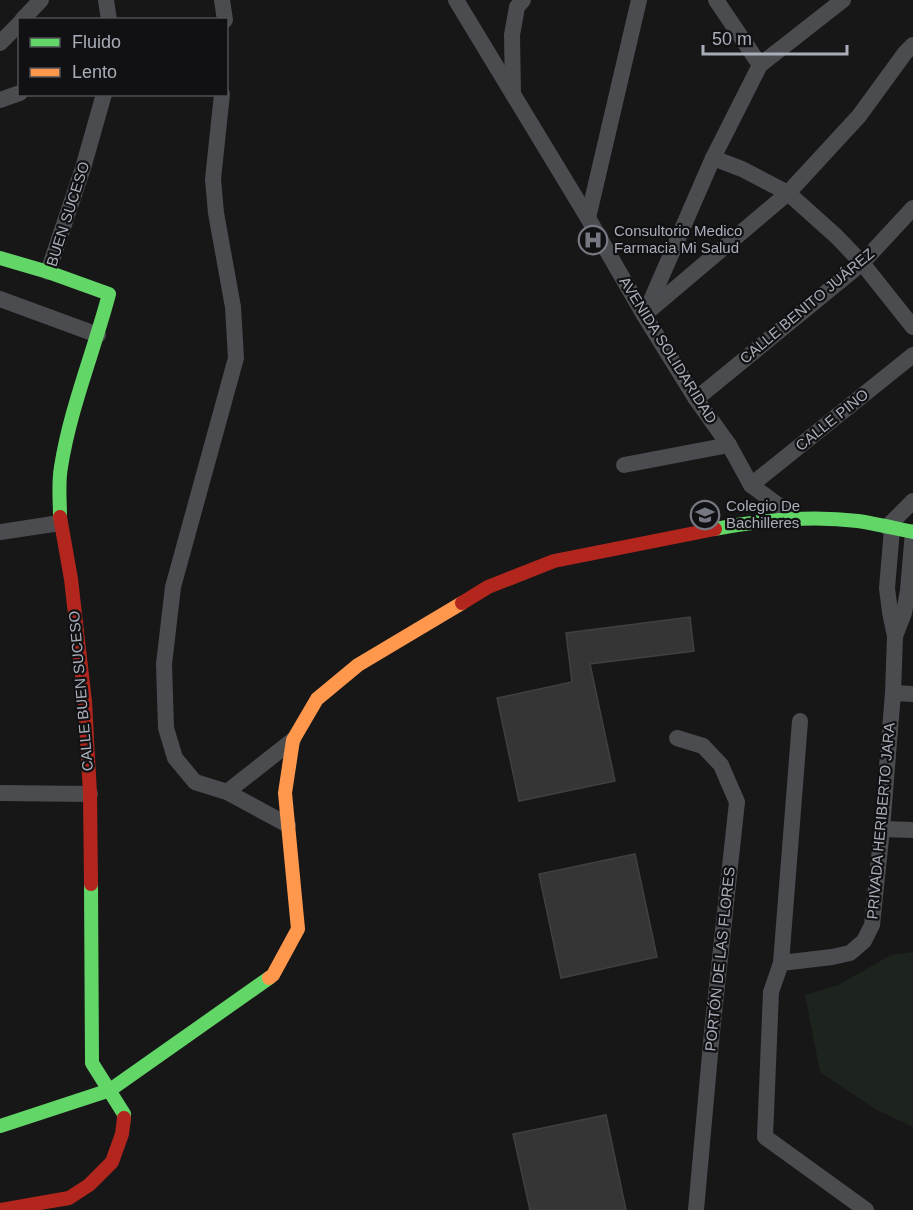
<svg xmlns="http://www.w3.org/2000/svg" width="913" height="1210" viewBox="0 0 913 1210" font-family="Arial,sans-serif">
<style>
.green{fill:#1d241e}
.building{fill:#353536;stroke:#3f4043;stroke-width:1.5}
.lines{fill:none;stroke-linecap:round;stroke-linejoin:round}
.street{stroke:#4b4c50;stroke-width:16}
.fast{stroke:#63d668;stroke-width:14}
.slow{stroke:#ff974d;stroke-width:14}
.jam{stroke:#b3261e;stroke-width:14}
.labels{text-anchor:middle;stroke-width:4.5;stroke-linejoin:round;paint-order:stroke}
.street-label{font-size:15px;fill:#a8adb8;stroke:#111113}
.poi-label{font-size:15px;fill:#a8adb8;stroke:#111113;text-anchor:start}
</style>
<rect width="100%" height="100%" fill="#171717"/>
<!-- green -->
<polygon class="green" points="913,952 913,1127 877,1110 820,1072 805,995 838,985 891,955"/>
<!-- building -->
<g class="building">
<polygon points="690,617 694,651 590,664 615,781 519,801 497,698 572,682 566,633"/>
<polygon points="635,854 657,957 561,978 539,874"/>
<polygon points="606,1115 626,1210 530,1210 513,1134"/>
</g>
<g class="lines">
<!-- street -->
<g class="street">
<polyline points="106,0 109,20"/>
<polyline points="222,0 225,20"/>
<polyline points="456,0 588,218 644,315 696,399 729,445 751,485 797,519"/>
<polyline points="716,0 760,65"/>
<polyline points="22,20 41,0"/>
<polyline points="0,43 20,23"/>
<polyline points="222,94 213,179 216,213 233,307 236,358 173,587 164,664 166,728 175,758 195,782 227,792 288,825"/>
<polyline points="513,94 512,35 517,7 523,0"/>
<polyline points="0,100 20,93"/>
<polyline points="713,158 742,169 788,193 836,236 862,263 913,327"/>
<polyline points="588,218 639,0"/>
<polyline points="48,272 83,168 104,94"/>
<polyline points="0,299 98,335"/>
<polyline points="646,312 713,158 760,65 843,0"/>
<polyline points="644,315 788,193 859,116 905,53 913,45"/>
<polyline points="696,399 862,263 913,208"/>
<polyline points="624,465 729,445"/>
<polyline points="751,485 913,355"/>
<polyline points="887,527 913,501"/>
<polyline points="0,532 60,523"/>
<polyline points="895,636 904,613 908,590 913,532"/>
<polyline points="893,693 913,694"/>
<polyline points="677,738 703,746 721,765 737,802 712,1032 696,1210"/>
<polyline points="227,792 293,740"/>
<polyline points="0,793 90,794"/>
<polyline points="882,829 913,830"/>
<polyline points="781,963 800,721"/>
<polyline points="866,1210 765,1137 771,992 781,963 832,957 850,953 864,941 872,925 882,829 893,693 895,636 890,612 887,588 892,529"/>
</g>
<!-- fast -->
<g class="fast">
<path d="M0,258l48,14 61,22c-15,57 -39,115 -48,173 -3,16 -1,34 -1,50"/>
<path d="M715,529c46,-9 96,-14 143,-8 19,3 37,7 55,11"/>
<polyline points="91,884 92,1063 124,1114 124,1118"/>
<polyline points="0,1126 110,1090 269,978"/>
</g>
<!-- slow -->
<polyline class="slow" points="269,978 273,975 298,929 285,793 293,740 317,699 358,665 462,603"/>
<!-- jam -->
<g class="jam">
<polyline points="60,517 71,579 85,702 90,794 91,884"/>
<polyline points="462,603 488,587 554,561 715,529"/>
<polyline points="0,1210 69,1198 89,1185 112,1162 122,1134 124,1118"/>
</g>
</g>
<!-- icons -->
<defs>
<g id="hospital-ring" transform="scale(1.5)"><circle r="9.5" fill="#111113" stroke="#757880" stroke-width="1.5"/><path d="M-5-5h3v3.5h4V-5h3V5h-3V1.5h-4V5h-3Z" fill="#757880"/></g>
<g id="school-ring" transform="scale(1.5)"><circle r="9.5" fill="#111113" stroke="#757880" stroke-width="1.5"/><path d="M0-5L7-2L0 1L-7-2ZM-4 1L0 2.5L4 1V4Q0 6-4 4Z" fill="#757880"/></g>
</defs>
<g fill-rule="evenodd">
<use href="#hospital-ring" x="593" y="240"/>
<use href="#school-ring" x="705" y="515"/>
</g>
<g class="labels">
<!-- street labels -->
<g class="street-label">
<text transform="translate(68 214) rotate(-72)" y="5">BUEN SUCESO</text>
<text transform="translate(807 306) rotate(-40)" y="5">CALLE BENITO JUÁREZ</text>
<text transform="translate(668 350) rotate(58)" y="5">AVENIDA SOLIDARIDAD</text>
<text transform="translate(832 420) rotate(-39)" y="5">CALLE PINO</text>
<text transform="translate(81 691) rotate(-95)" y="5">CALLE BUEN SUCESO</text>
<text transform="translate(881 821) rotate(-85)" y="5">PRIVADA HERIBERTO JARA</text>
<text transform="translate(720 959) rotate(-84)" y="5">PORTÓN DE LAS FLORES</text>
</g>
<!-- poi labels -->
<g class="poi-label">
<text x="614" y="236">Consultorio Medico<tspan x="614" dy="17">Farmacia Mi Salud</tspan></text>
<text x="726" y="511">Colegio De<tspan x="726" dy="17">Bachilleres</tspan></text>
</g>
</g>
<!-- legend -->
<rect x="18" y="18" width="210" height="78" fill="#111113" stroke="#4d4f55" stroke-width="1.5"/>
<rect x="30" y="38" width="30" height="9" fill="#63d668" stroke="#4d4f55" stroke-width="1.5"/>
<text x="72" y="48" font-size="18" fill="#a8adb8">Fluido</text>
<rect x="30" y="68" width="30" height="9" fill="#ff974d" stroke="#4d4f55" stroke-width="1.5"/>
<text x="72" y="78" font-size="18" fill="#a8adb8">Lento</text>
<!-- scale -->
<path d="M703 45v9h144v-9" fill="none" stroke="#a8adb8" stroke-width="3"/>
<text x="712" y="45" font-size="18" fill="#a8adb8" stroke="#111113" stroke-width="4.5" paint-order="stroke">50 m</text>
</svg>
